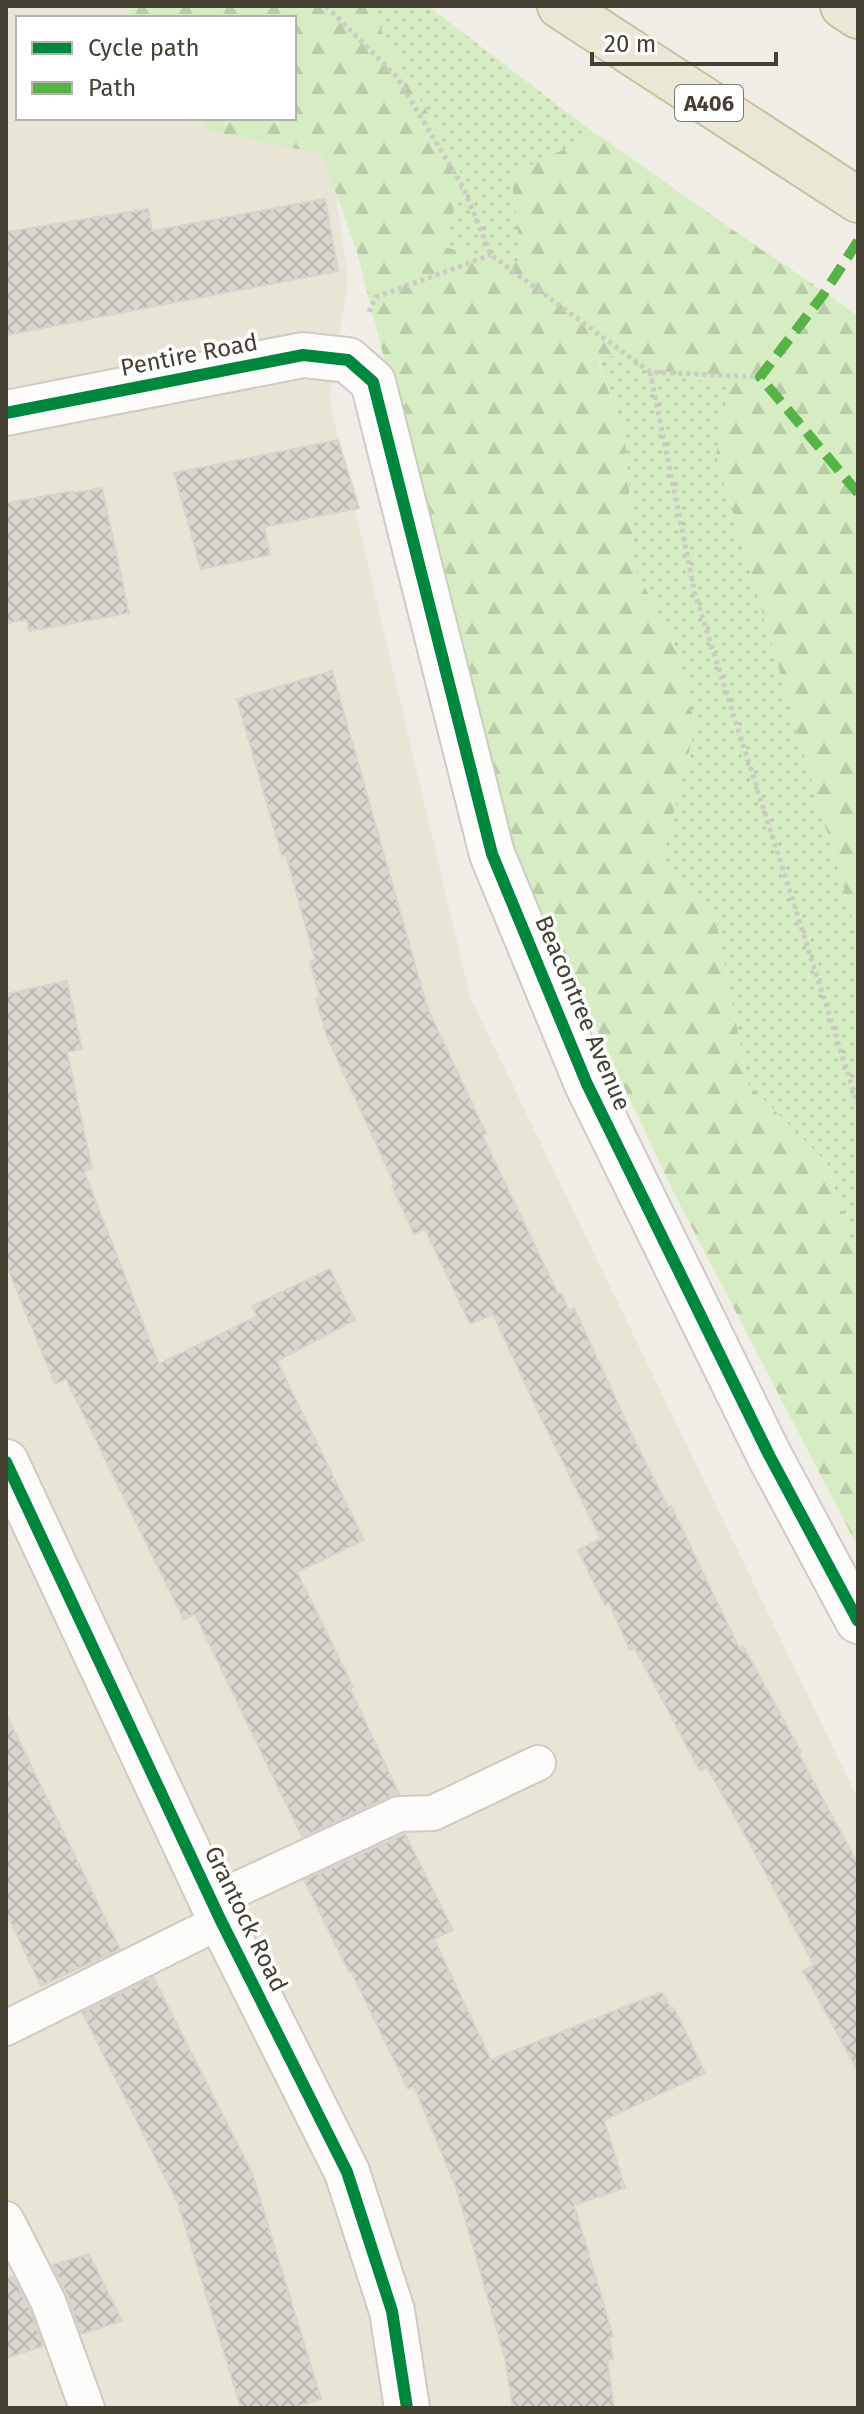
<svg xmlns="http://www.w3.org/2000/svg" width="864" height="2414" viewBox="0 0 864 2414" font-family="'Fira Sans',sans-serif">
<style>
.residential{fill:#e8e5d6;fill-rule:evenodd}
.grass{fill:url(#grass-dots)}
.forest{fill:url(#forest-firs)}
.building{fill:url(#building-cross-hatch);stroke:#d7d4cc;stroke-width:2}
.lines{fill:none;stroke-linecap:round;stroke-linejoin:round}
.lane-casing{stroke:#cdcbc3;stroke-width:38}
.street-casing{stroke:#cdcbc3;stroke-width:48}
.highway-casing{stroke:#c9c09e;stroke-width:48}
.path{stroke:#cdcbc5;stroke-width:5;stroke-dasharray:4 4;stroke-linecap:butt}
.lane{stroke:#fdfcfb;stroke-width:34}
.street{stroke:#fdfcfb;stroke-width:44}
.highway{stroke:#ebe7d7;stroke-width:44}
.quiet{stroke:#57b346;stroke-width:10;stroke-dasharray:20 10;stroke-linecap:butt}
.cycleway-casing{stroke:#fff;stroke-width:17}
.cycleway{stroke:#00873e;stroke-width:12}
.labels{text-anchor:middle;stroke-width:7;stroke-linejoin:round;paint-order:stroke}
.shield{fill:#fff;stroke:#7c7970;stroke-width:2}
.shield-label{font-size:22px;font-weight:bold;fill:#444032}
.street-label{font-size:24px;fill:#444032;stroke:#fff}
</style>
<defs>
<pattern id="grass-dots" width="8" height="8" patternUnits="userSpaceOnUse" patternTransform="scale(2)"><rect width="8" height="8" fill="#d6ecc3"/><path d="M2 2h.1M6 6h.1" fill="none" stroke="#b9cba8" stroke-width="1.8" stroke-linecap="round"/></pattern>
<pattern id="forest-firs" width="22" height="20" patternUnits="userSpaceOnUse" patternTransform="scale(2)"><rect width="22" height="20" fill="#d6ecc3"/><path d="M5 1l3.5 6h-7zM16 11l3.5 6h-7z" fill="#b9cba8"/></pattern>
<pattern id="building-cross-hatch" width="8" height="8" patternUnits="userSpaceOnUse" patternTransform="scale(2)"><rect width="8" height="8" fill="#d8d6ce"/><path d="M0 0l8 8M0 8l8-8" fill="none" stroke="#bbb9b1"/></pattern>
</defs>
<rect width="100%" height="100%" fill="#efede6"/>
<!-- residential -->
<path class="residential" d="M6,6h297l8,6 37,268 -19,120 141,597 388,802v609h-852zM18,18h276v100h-276z"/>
<!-- grass -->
<polygon class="grass" points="368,6 428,6 623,155 814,285 736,345 716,455 858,937 858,1265 827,1163 748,1084 716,920 662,861 695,727 678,652 635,568 625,438 597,355 522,263 442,247"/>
<!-- forest -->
<polygon class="forest" points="129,6 368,6 463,177 442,247 522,263 513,193 513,173 597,134 812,286 814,285 858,316 858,937 716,455 728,388 595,352 625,438 635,568 678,652 695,727 662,861 716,920 748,1084 827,1163 858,1265 858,1547 673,1191 504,831 357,252 322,154 206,130 201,118 294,118 294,18 131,18"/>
<!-- building -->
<g class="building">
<polygon points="325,199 338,271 6,335 6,232 148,209 152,231"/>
<polygon points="338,440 359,508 264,527 270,555 201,569 174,473"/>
<polygon points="102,488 129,613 29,631 27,620 6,623 6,503 73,491 74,493"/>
<polygon points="332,671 427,1007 486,1133 482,1135 558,1294 561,1293 569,1311 574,1308 640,1452 668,1507 671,1506 739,1648 743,1646 801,1752 798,1753 858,1864 858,2071 803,1971 814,1965 755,1853 707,1767 700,1771 635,1648 630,1650 609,1603 605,1605 578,1550 601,1539 542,1420 493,1314 470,1324 425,1229 414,1234 392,1186 395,1185 327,1037 316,998 320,997 310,962 315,960 286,855 282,856 237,699"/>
<polygon points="67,981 82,1049 67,1052 92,1169 84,1171 159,1364 257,1316 252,1306 330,1269 355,1320 277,1361 364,1540 297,1572 353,1687 350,1689 399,1794 391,1796 302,1837 195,1614 184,1620 66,1379 55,1384 6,1264 6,994"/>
<polygon points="6,1714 120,1949 41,1986 6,1912"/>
<polygon points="405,1834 453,1930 434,1939 491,2060 662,1992 671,2009 674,2008 705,2073 604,2120 625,2188 574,2205 613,2336 609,2337 613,2359 607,2360 614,2408 513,2408 505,2358 456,2187 414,2086 408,2089 351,1971 349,1972 304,1880"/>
<polygon points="153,1977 252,2173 321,2399 292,2408 241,2408 178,2203 82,2012"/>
<polygon points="89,2254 122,2321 81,2334 67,2294 52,2265"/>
<polygon points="13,2277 30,2309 43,2346 6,2358 6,2279"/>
</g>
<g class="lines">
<!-- lane casing -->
<g class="lane-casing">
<g id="lane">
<polyline points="212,1901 399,1814 433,1813 538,1763"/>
<polyline points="6,2028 221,1921"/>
<polyline points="6,2219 48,2301 87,2408"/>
</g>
</g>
<!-- street casing -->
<g class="street-casing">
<g id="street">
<polyline points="6,413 303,355 348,360 373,382 492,854 587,1084 769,1455 858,1621"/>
<polyline points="6,1462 221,1921 347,2172 392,2311 407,2408"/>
</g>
</g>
<!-- highway casing -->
<g class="highway-casing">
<g id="highway">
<polyline points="560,6 858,200"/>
<polyline points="843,6 858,16"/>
</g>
</g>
<!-- path -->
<g class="path">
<polyline points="326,6 397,77 464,189 491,255 650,372 760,377"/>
<polyline points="369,312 376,297 491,255"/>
<polyline points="650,372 695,594 858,1105"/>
</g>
<!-- lane -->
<use href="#lane" class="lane"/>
<!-- street -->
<use href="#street" class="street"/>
<!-- highway -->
<use href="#highway" class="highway"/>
<!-- quiet -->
<polyline class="quiet" points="858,241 823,295 760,377 858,493"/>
<!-- cycleway casing -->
<g class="cycleway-casing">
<g id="cycleway">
<polyline points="6,413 303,355 348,360 373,382 492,854 587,1084 769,1455 858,1621"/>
<polyline points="6,1462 221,1921 347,2172 392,2311 407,2408"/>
</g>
</g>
<!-- cycleway -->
<use href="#cycleway" class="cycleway"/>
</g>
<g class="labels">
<!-- shield labels -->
<rect class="shield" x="675" y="85" width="68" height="36" rx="6"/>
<g class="shield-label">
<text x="709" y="111">A406</text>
</g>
<!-- street labels -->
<g class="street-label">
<text transform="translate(189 355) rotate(-11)" y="8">Pentire Road</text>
<text transform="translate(583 1013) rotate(67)" y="8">Beacontree Avenue</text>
<text transform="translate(246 1919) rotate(64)" y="8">Grantock Road</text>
</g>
</g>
<!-- border -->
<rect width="864" height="2414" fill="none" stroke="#444032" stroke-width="16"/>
<!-- legend -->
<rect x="16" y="16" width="280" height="104" fill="#ffffff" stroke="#b4b3ad" stroke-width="2"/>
<rect x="32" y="42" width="40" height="12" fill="#00873e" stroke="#b4b3ad" stroke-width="2"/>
<text x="88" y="56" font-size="24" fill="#444032">Cycle path</text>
<rect x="32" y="82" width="40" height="12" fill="#57b346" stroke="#b4b3ad" stroke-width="2"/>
<text x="88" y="96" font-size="24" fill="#444032">Path</text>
<!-- scale -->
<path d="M592 52v12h184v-12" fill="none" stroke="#444032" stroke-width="4"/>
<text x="604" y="52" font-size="24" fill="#444032" stroke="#ffffff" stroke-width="6" paint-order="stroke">20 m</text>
</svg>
